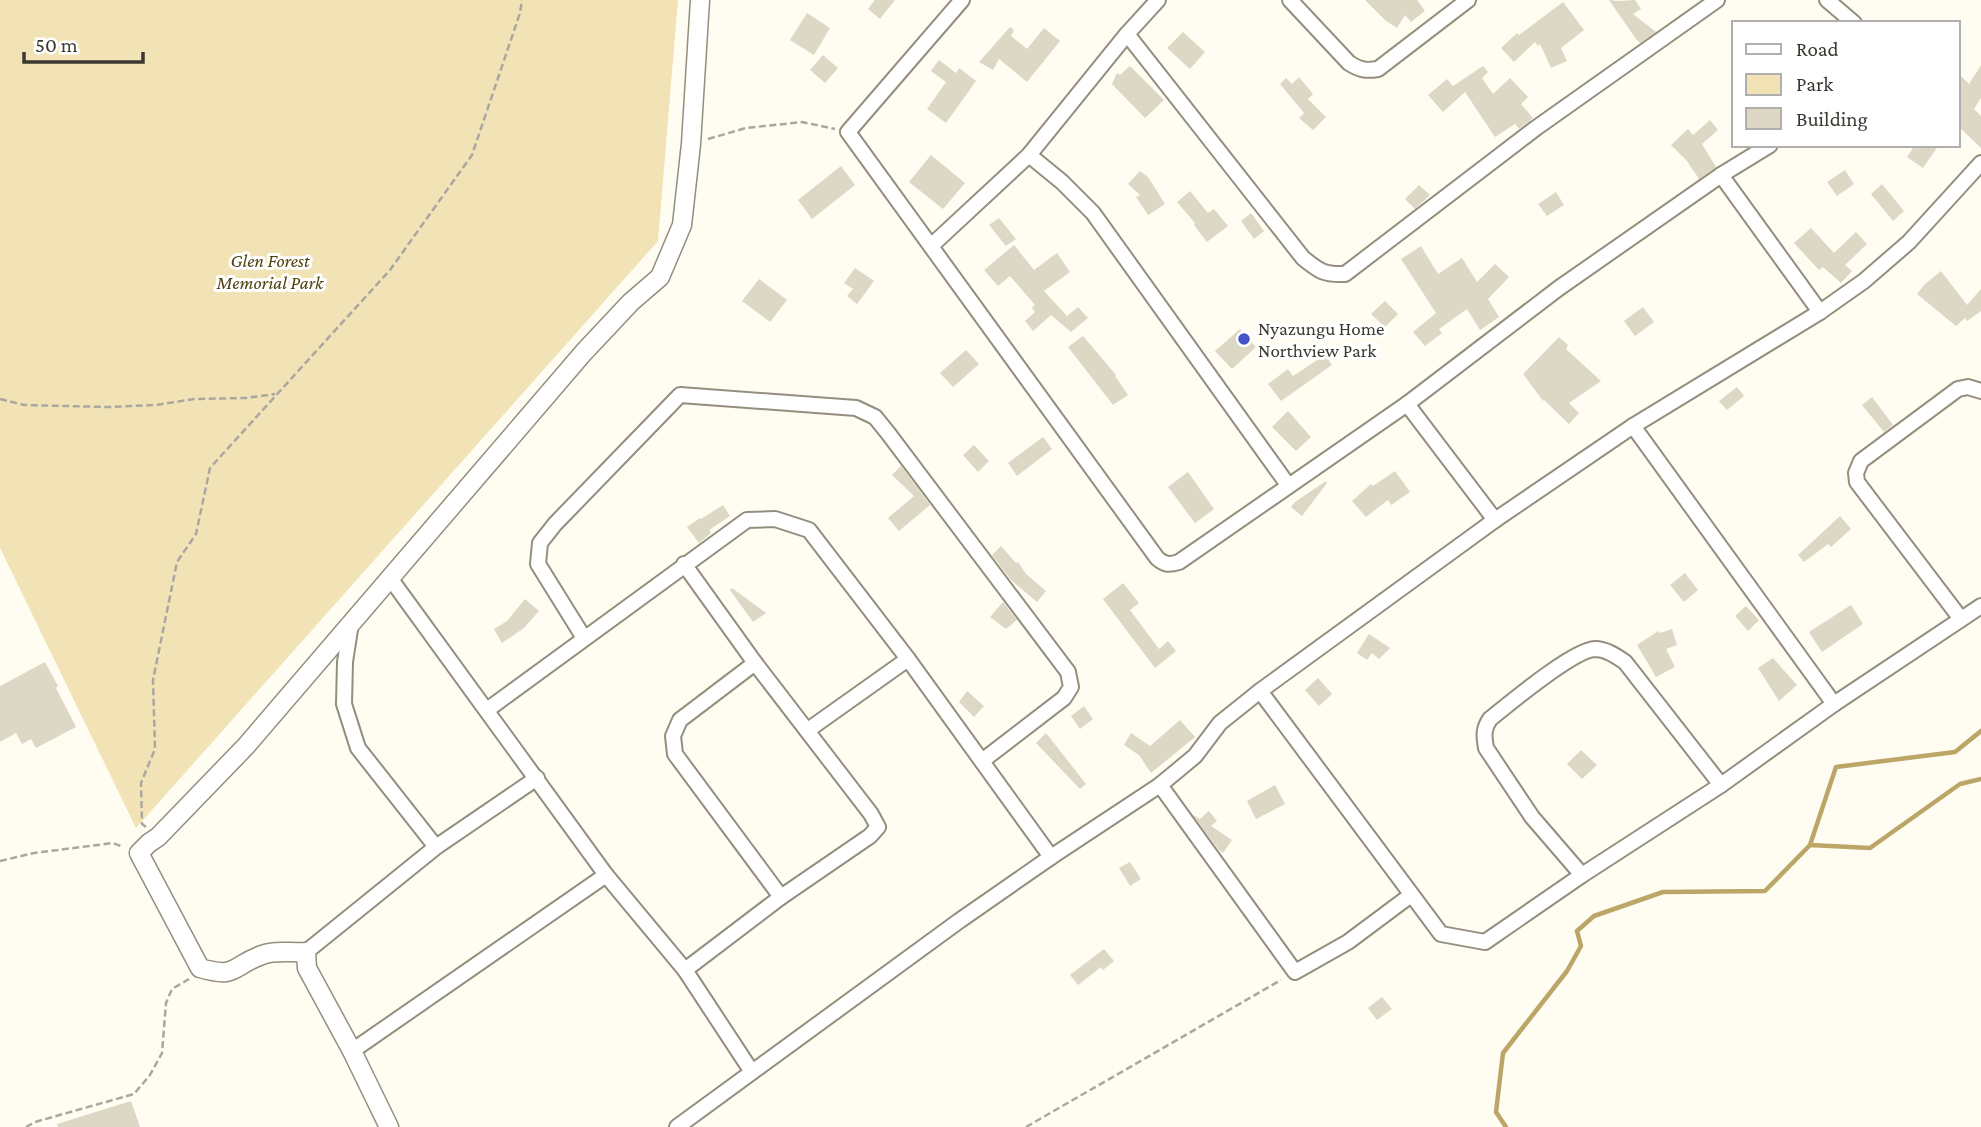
<svg xmlns="http://www.w3.org/2000/svg" width="1981" height="1127" viewBox="0 0 1981 1127" font-family="'Crimson Pro',serif">
<style>
.green{fill:#f2e3b6}
.lines{fill:none;stroke-linecap:round;stroke-linejoin:round}
.stream{stroke:#bba668;stroke-width:4.5}
.building{fill:#ddd7c6}
.minor-casing{stroke:#948e7f;stroke-width:18}
.tertiary-casing{stroke:#948e7f;stroke-width:21}
.path{stroke:#aaa89e;stroke-width:2.5;stroke-dasharray:7 3.5;stroke-linecap:butt}
.minor{stroke:#fff;stroke-width:14}
.tertiary{stroke:#fff;stroke-width:18}
.poi-dot{fill:#4254c8;stroke:#fff;stroke-width:2.5}
.labels{text-anchor:middle;stroke-width:6;stroke-linejoin:round;paint-order:stroke}
.park-label{font-size:19px;font-style:italic;fill:#4f400d;stroke:#fff}
.poi-label{font-size:19px;fill:#3a3831;stroke:#fff;text-anchor:start}
</style>
<rect width="100%" height="100%" fill="#fffcf1"/>
<!-- green -->
<polygon class="green" points="0,0 678,0 658,241 136,828 0,548"/>
<g class="lines">
<!-- stream -->
<g class="stream">
<polyline points="1810,845 1836,767 1955,752 1981,731"/>
<polyline points="1506,1127 1496,1112 1503,1053 1567,971 1581,946 1577,931 1594,916 1663,892 1765,891 1810,845 1870,848 1960,784 1981,779"/>
</g>
</g>
<!-- building -->
<g class="building">
<polygon points="875,0 895,0 880,19 868,9"/>
<polygon points="1365,0 1417,0 1425,11 1411,22 1405,15 1397,28 1386,21"/>
<polygon points="1609,0 1618,1 1635,0 1641,9 1633,14 1656,32 1640,43 1636,39"/>
<polygon points="1563,2 1584,30 1561,48 1567,61 1551,68 1540,44 1538,46 1535,42 1514,62 1501,48 1517,33 1519,35"/>
<polygon points="807,13 830,28 814,55 790,40"/>
<polygon points="1010,27 1014,30 1011,36 1027,49 1044,28 1060,41 1027,82 999,59 993,70 979,62"/>
<polygon points="1183,32 1205,52 1190,69 1167,48"/>
<polygon points="823,55 838,68 825,83 810,70"/>
<polygon points="939,60 956,73 959,68 976,81 946,123 927,109 946,82 931,71"/>
<polygon points="1981,65 1981,98 1974,109 1981,116 1981,148 1958,126 1958,73 1969,84"/>
<polygon points="1130,66 1164,100 1145,118 1112,84 1117,73 1120,75"/>
<polygon points="1483,66 1488,72 1482,78 1493,94 1510,78 1528,97 1521,104 1533,118 1519,129 1515,124 1495,137 1465,92 1443,112 1428,95 1447,79 1453,86"/>
<polygon points="1299,77 1313,94 1308,99 1326,117 1313,130 1299,118 1304,113 1280,84 1286,78 1292,84"/>
<polygon points="1710,120 1718,130 1702,144 1716,167 1699,179 1687,161 1671,145 1688,129 1693,135"/>
<polygon points="1915,145 1939,145 1923,168 1907,157"/>
<polygon points="931,155 965,183 943,209 909,182"/>
<polygon points="841,166 855,185 812,219 798,200"/>
<polygon points="1845,170 1854,184 1837,196 1827,182"/>
<polygon points="1140,171 1148,177 1165,204 1148,215 1136,197 1140,195 1128,184"/>
<polygon points="1882,184 1904,211 1893,221 1871,194"/>
<polygon points="1419,185 1430,195 1415,209 1405,199"/>
<polygon points="1190,191 1208,213 1214,209 1228,226 1207,242 1194,225 1195,223 1177,202"/>
<polygon points="1556,192 1564,205 1547,216 1538,204"/>
<polygon points="1251,213 1264,231 1254,239 1241,221"/>
<polygon points="999,218 1016,239 1006,246 989,225"/>
<polygon points="1811,228 1834,253 1856,232 1867,244 1845,265 1852,271 1841,283 1823,267 1819,270 1794,243"/>
<polygon points="1014,245 1034,270 1057,253 1070,272 1044,291 1067,316 1078,307 1088,318 1071,332 1051,315 1033,331 1025,321 1035,312 1032,308 1035,305 1010,276 998,286 984,270"/>
<polygon points="1421,246 1438,274 1462,258 1477,282 1495,264 1509,277 1488,299 1499,317 1480,330 1467,309 1439,329 1442,333 1425,346 1413,332 1436,313 1401,259"/>
<polygon points="855,268 874,281 857,304 847,296 853,289 844,283"/>
<polygon points="1941,271 1967,305 1981,289 1981,311 1967,321 1965,318 1956,326 1917,294 1925,284"/>
<polygon points="759,279 787,300 770,322 742,301"/>
<polygon points="1385,301 1398,314 1385,327 1371,314"/>
<polygon points="1643,307 1654,322 1635,336 1624,321"/>
<polygon points="1240,329 1256,347 1232,369 1215,351"/>
<polygon points="1083,336 1116,375 1115,376 1128,395 1113,405 1068,347"/>
<polygon points="1559,337 1568,345 1566,349 1601,381 1569,403 1579,413 1569,424 1544,400 1543,401 1523,374"/>
<polygon points="966,350 979,364 953,387 940,373"/>
<polygon points="1325,355 1332,365 1281,401 1268,384 1288,369 1293,376"/>
<polygon points="1737,387 1744,396 1727,410 1719,401"/>
<polygon points="1872,397 1893,425 1884,432 1862,405"/>
<polygon points="1288,411 1311,437 1296,451 1272,427"/>
<polygon points="1043,437 1052,449 1017,476 1008,463"/>
<polygon points="974,445 989,461 978,472 963,455"/>
<polygon points="901,466 930,505 899,531 888,518 914,496 892,475"/>
<polygon points="1395,471 1410,492 1391,505 1388,500 1366,517 1352,501 1371,484 1373,486"/>
<polygon points="1188,472 1214,509 1195,523 1168,487"/>
<polygon points="1326,481 1327,483 1302,516 1291,507 1295,502"/>
<polygon points="723,505 730,516 709,530 711,533 699,543 687,527 700,518 701,519"/>
<polygon points="1840,516 1851,529 1831,547 1828,544 1804,562 1798,555"/>
<polygon points="1001,546 1016,563 1018,562 1026,574 1046,591 1037,602 1011,580 992,555"/>
<polygon points="1685,573 1698,590 1684,602 1670,585"/>
<polygon points="1123,583 1139,603 1130,610 1159,649 1168,641 1176,651 1155,668 1103,599"/>
<polygon points="732,588 766,613 753,622 730,590"/>
<polygon points="525,599 539,611 524,628 502,643 494,629 507,621"/>
<polygon points="1003,602 1017,620 1006,629 990,617"/>
<polygon points="1851,605 1863,624 1822,652 1809,632"/>
<polygon points="1746,606 1759,620 1748,631 1735,616"/>
<polygon points="1672,629 1677,645 1666,649 1675,667 1656,677 1637,645 1658,631 1660,633"/>
<polygon points="1369,634 1390,648 1379,659 1372,653 1367,660 1357,653"/>
<polygon points="1773,658 1797,685 1779,701 1758,668"/>
<polygon points="45,662 58,686 56,688 76,727 36,748 31,739 22,744 16,733 0,742 0,686"/>
<polygon points="1318,678 1332,694 1319,706 1305,690"/>
<polygon points="967,691 984,706 974,717 959,702"/>
<polygon points="1084,706 1093,719 1080,729 1071,716"/>
<polygon points="1180,720 1195,737 1151,773 1139,755 1124,745 1131,733 1150,746"/>
<polygon points="1046,733 1086,784 1080,789 1036,743"/>
<polygon points="1581,750 1597,765 1582,779 1567,764"/>
<polygon points="1275,785 1285,804 1256,819 1247,801"/>
<polygon points="1209,811 1217,821 1211,826 1232,840 1223,853 1219,850 1193,815 1200,819"/>
<polygon points="1130,862 1141,879 1130,886 1119,868"/>
<polygon points="1104,949 1114,961 1103,970 1101,967 1078,985 1070,975"/>
<polygon points="1382,997 1392,1009 1377,1020 1368,1008"/>
<polygon points="131,1101 140,1127 58,1127 57,1124"/>
</g>
<g class="lines">
<!-- minor casing -->
<g class="minor-casing">
<g id="minor">
<path d="M962,0l-114,132 309,426c8,7 12,7 22,4l228,-158 152,-116 162,-113 49,-30"/>
<path d="M1290,0l59,63c11,7 17,8 29,6l90,-69"/>
<polyline points="1827,0 1854,23"/>
<path d="M1127,34l176,224c16,13 21,17 42,16l191,-146 181,-128"/>
<polyline points="1029,155 1062,182 1093,213 1288,485"/>
<polyline points="1721,175 1820,312"/>
<polyline points="931,246 1029,155 1127,34 1158,0"/>
<polyline points="1407,404 1495,520"/>
<polyline points="1633,426 1834,704"/>
<polyline points="684,564 755,663 871,814 878,827 870,836 781,897 685,970"/>
<polyline points="390,578 606,875 685,970 752,1072"/>
<polyline points="1961,619 1857,482 1856,473 1861,461 1958,389 1968,387 1981,391"/>
<polyline points="351,623 345,662 344,704 358,748 436,847"/>
<polyline points="584,638 538,564 540,543 555,524 680,395 856,408 875,417 888,433 1068,672 1071,687 1064,698 982,761"/>
<polyline points="755,663 680,720 673,736 675,754 781,897"/>
<polyline points="1260,691 1441,934 1485,942 1582,875 1721,785 1834,704 1981,606"/>
<polyline points="487,710 747,520 775,519 809,530 908,659 1051,857"/>
<polyline points="808,730 908,659"/>
<path d="M1582,875l-50,-58 -46,-69c-2,-12 -3,-19 4,-29 20,-16 83,-69 105,-70 11,0 21,7 30,13l96,123"/>
<polyline points="1411,895 1348,942 1295,972 1160,785 1195,756 1220,723 1260,691 1495,520 1633,426 1820,312 1864,281 1909,242 1981,163"/>
<polyline points="306,952 436,847 537,778"/>
<polyline points="352,1051 606,875"/>
<polyline points="677,1127 959,921 1051,857 1160,785"/>
</g>
</g>
<!-- tertiary casing -->
<g class="tertiary-casing">
<path id="tertiary" d="M389,1127l-37,-76 -45,-83 -1,-16c-14,1 -32,-2 -44,3 -31,11 -24,24 -62,13l-61,-115 10,-10 9,-6 88,-91 338,-394 47,-50 29,-25 22,-52 9,-81 9,-144"/>
</g>
<!-- path -->
<g class="path">
<polyline points="708,139 746,128 802,122 835,129"/>
<polyline points="0,399 24,405 109,407 156,405 194,399 246,398 275,394"/>
<polyline points="146,827 142,824 141,783 155,749 153,680 177,562 196,534 210,468 390,270 472,155 520,13 522,0"/>
<polyline points="0,861 34,853 113,843 123,847"/>
<polyline points="26,1127 35,1122 134,1094 150,1075 162,1053 166,1003 172,989 189,979"/>
<polyline points="1026,1127 1281,980"/>
</g>
<!-- minor -->
<use href="#minor" class="minor"/>
<!-- tertiary -->
<use href="#tertiary" class="tertiary"/>
</g>
<!-- markers -->
<circle class="poi-dot" cx="1244" cy="339" r="7"/>
<g class="labels">
<!-- park labels -->
<g class="park-label">
<text x="270" y="267">Glen Forest<tspan x="270" dy="22">Memorial Park</tspan></text>
</g>
<!-- poi labels -->
<g class="poi-label">
<text x="1258" y="335">Nyazungu Home<tspan x="1258" dy="22">Northview Park</tspan></text>
</g>
</g>
<!-- legend -->
<rect x="1732" y="21" width="228" height="126" fill="#ffffff" stroke="#b0afad" stroke-width="2"/>
<rect x="1746" y="44" width="35" height="10" fill="#ffffff" stroke="#b0afad" stroke-width="2"/>
<text x="1796" y="56" font-size="21" fill="#3a3831">Road</text>
<rect x="1746" y="74" width="35" height="21" fill="#f2e3b6" stroke="#b0afad" stroke-width="2"/>
<text x="1796" y="91" font-size="21" fill="#3a3831">Park</text>
<rect x="1746" y="108" width="35" height="21" fill="#ddd7c6" stroke="#b0afad" stroke-width="2"/>
<text x="1796" y="126" font-size="21" fill="#3a3831">Building</text>
<!-- scale -->
<path d="M24 52v10h119v-10" fill="none" stroke="#3a3831" stroke-width="3.5"/>
<text x="35" y="52" font-size="21" fill="#3a3831" stroke="#ffffff" stroke-width="5" paint-order="stroke">50 m</text>
</svg>
